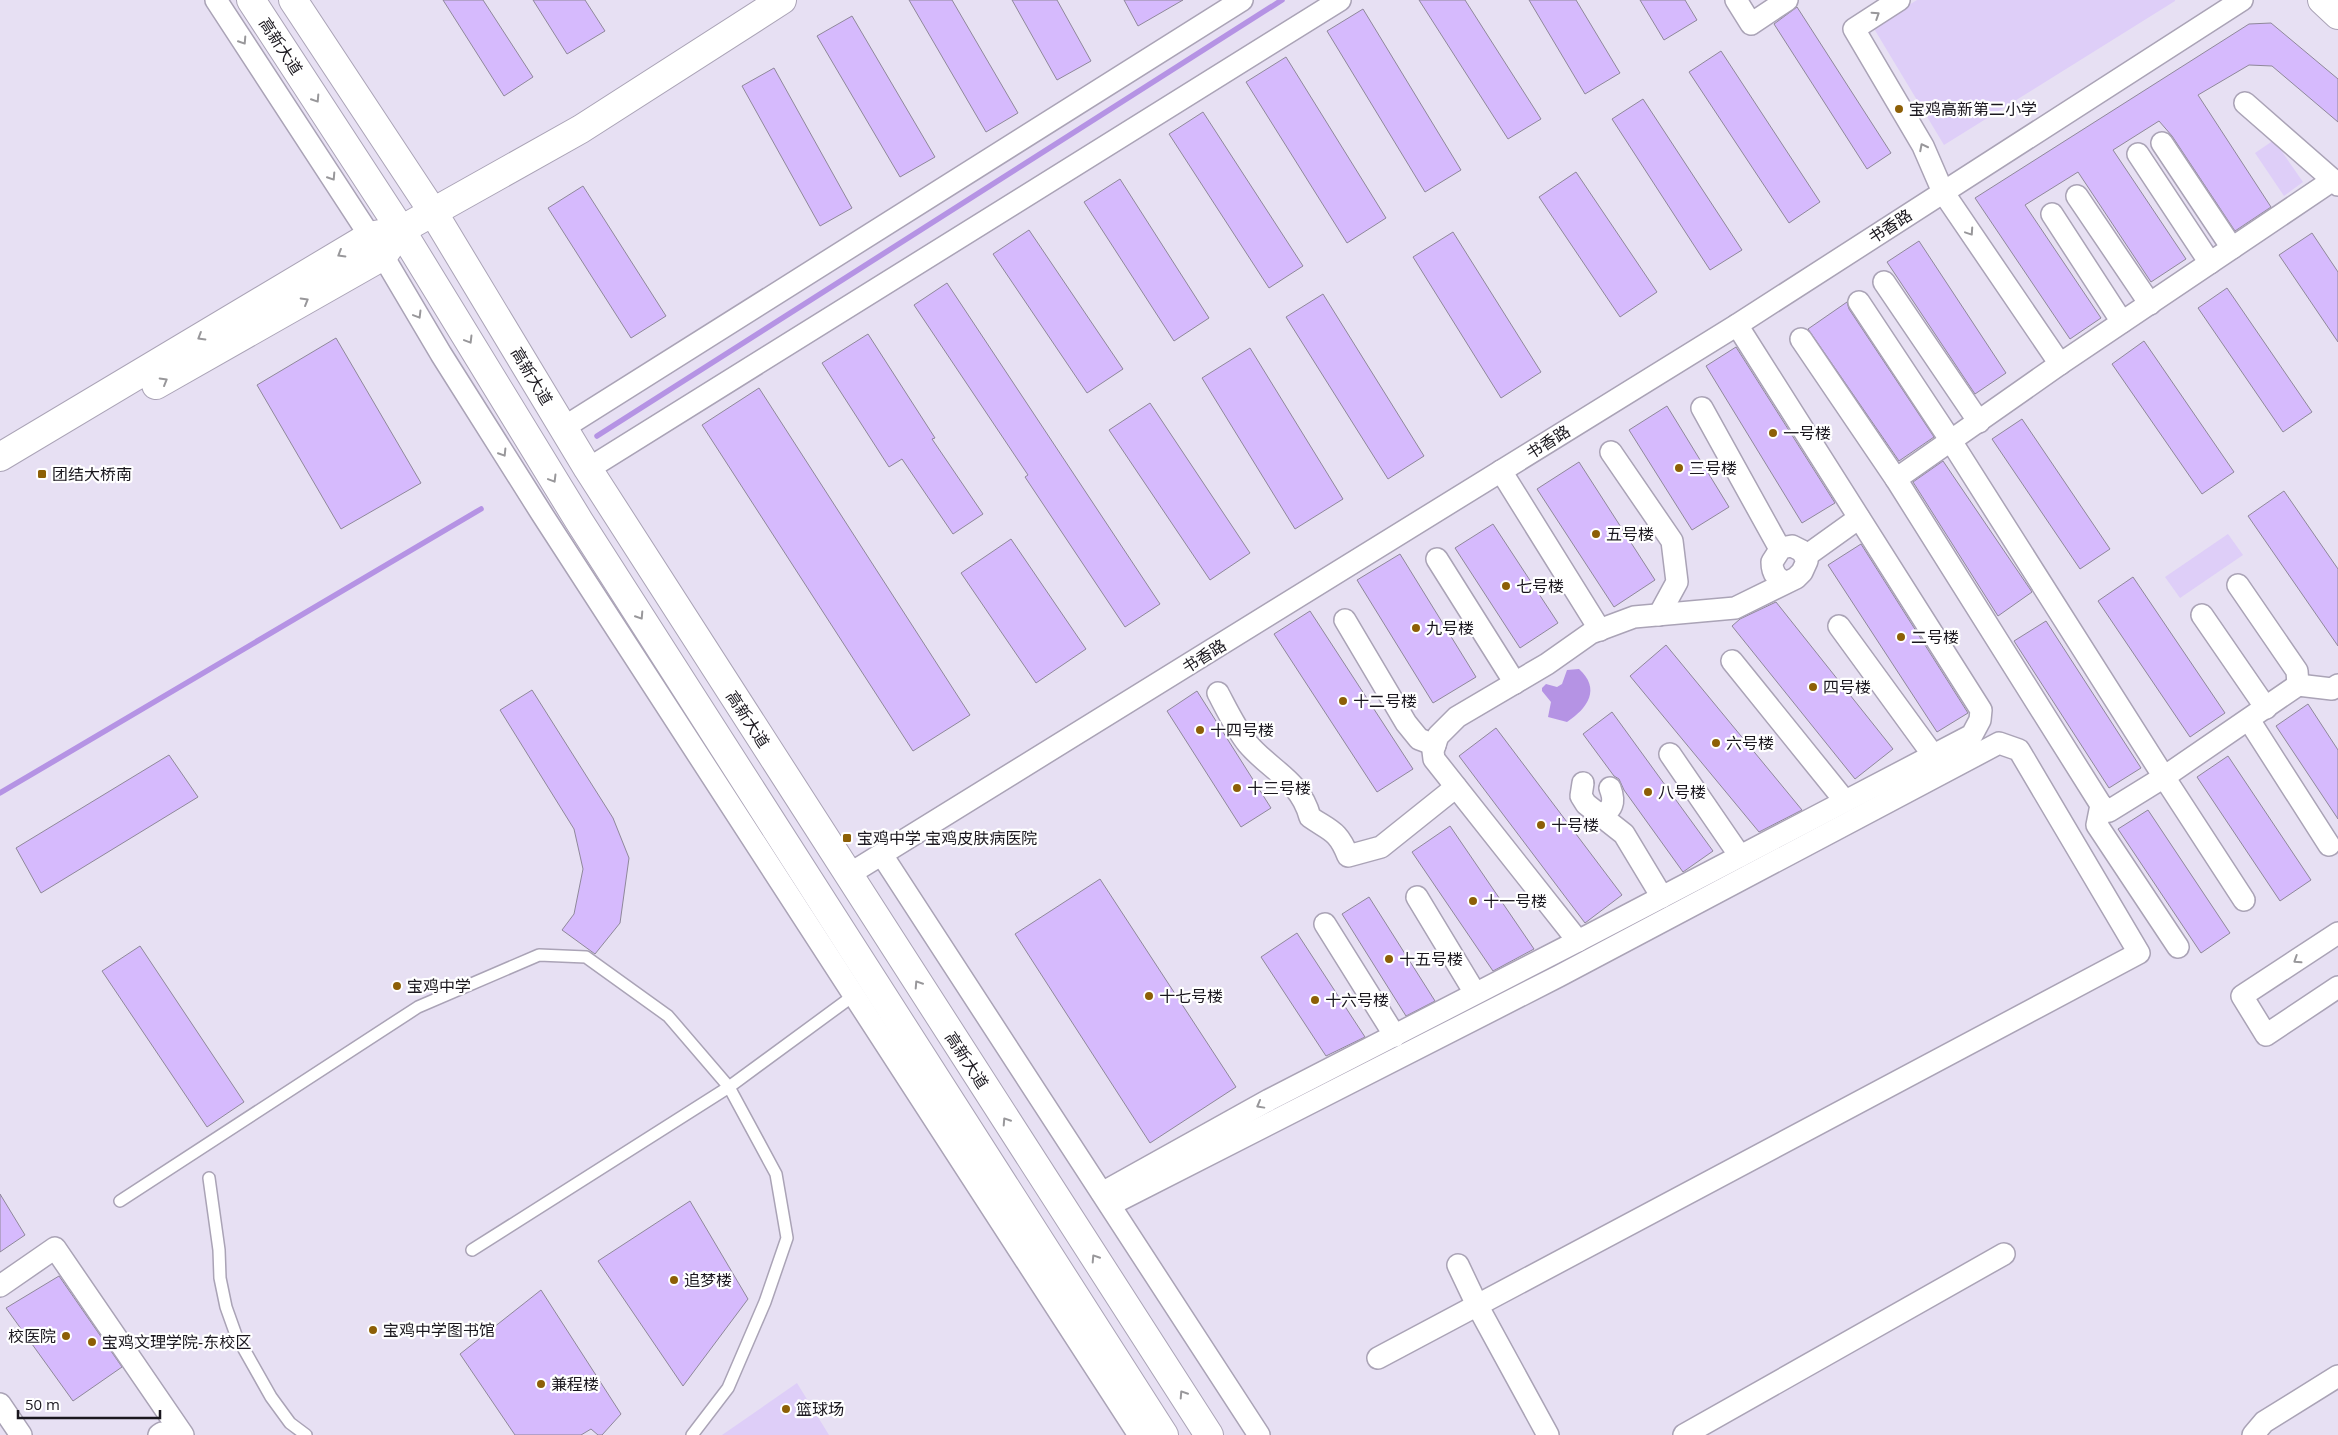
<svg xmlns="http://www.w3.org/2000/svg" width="2338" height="1435" viewBox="0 0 2338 1435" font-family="'Open Sans','Noto Sans SC',sans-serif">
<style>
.green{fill:#decef8}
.water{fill:#b593e4}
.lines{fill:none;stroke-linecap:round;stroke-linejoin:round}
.stream{stroke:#b593e4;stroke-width:5.5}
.building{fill:#d6bafd;stroke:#8f889a}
.service-casing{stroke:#aaa3b6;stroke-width:14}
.minor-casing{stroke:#aaa3b6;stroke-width:24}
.secondary-casing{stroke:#aaa3b6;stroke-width:30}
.trunk-casing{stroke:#aaa3b6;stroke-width:30}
.service{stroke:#fff;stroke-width:11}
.minor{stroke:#fff;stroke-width:21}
.secondary{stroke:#fff;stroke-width:28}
.trunk{stroke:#fff;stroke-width:28}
.oneway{stroke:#98979a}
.poi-dot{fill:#8d5f06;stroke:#fff;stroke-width:2}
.labels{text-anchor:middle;stroke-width:4.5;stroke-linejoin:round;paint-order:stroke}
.street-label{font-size:16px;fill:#1a171e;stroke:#fff}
.poi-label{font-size:16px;fill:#1a171e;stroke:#fff;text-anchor:start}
</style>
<rect width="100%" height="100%" fill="#e7e0f3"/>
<!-- green -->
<g class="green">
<polygon points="1917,0 2175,0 2175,1 1944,145 1873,27"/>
<polygon points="2274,140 2303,182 2284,196 2255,153"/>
<polygon points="2228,534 2243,555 2180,598 2165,577"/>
<polygon points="797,1383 829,1435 722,1435"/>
</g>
<!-- water -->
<path class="water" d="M1579,669c22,20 9,39 -12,53l-19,-5 3,-15 -9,-11v-3l4,-4 11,3 5,-3 5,-14z"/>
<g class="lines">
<!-- stream -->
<g class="stream">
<polyline points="597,436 1282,0"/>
<polyline points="0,793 481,509"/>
</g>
</g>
<!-- building -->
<g class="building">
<polygon points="443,0 483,0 533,77 504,96"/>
<polygon points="533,0 585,0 605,31 567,54"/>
<polygon points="909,0 952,0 1018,113 986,132"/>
<polygon points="1012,0 1057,0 1091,61 1057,80"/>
<polygon points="1124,0 1183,0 1138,26"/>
<polygon points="1419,0 1465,0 1541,119 1508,139"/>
<polygon points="1529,0 1576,0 1620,73 1585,94"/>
<polygon points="1640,0 1685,0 1697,20 1664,40"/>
<polygon points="1797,7 1891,153 1867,169 1774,24"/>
<polygon points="1363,9 1461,170 1425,192 1327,31"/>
<polygon points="852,16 935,157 900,177 817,36"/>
<polygon points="2271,23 2338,79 2338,122 2272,66 2249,65 2198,95 2271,207 2235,231 2172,136 2159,121 2113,150 2186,259 2151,282 2078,172 2025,205 2101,318 2070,339 1975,198 2249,24"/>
<polygon points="1721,51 1820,202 1789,223 1689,72"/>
<polygon points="1286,57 1386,218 1347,243 1246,82"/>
<polygon points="774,68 852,208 820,226 742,86"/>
<polygon points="1643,99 1742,250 1710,270 1612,119"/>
<polygon points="1203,112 1303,266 1269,288 1169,134"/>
<polygon points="1576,172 1657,292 1620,317 1539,197"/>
<polygon points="1120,179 1209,318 1174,341 1084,202"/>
<polygon points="583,186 666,316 631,338 548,208"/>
<polygon points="1029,230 1123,369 1087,393 993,254"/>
<polygon points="1453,232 1541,372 1501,398 1413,257"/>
<polygon points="2312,233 2338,272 2338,342 2279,255"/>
<polygon points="1919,241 2006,373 1975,394 1887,262"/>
<polygon points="947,283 1160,604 1125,627 1025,477 1028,475 914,305"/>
<polygon points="2227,288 2312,412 2283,432 2198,308"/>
<polygon points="1323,294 1424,456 1388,479 1286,317"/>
<polygon points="1847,302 1849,309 1934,437 1899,461 1808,329"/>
<polygon points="868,334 935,438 932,439 983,514 953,534 902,459 889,467 822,363"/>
<polygon points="336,338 421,483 341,529 257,385"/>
<polygon points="2144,341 2234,472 2202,494 2112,364"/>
<polygon points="1736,347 1835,503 1802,523 1706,366"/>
<polygon points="1250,348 1343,499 1295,529 1202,378"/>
<polygon points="759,388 970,715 913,751 702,425"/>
<polygon points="1150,403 1250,553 1210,580 1109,430"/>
<polygon points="1667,406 1729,507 1692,530 1629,430"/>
<polygon points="2022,419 2110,549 2080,569 1992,439"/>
<polygon points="1943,461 2032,592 1998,616 1913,482"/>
<polygon points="1579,462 1655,580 1614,607 1537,489"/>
<polygon points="2284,491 2338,569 2338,646 2248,516"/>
<polygon points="1493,524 1558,623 1520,648 1455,548"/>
<polygon points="1011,539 1086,649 1036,683 961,573"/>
<polygon points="1861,544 1968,713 1937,732 1828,565"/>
<polygon points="1400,554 1476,677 1433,703 1357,580"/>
<polygon points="2133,577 2225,713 2190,737 2098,601"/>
<polygon points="1776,602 1893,749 1855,779 1732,626 1740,619"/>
<polygon points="1310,611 1413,769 1377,792 1274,634"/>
<polygon points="2046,621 2141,768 2109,788 2014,641"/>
<polygon points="1666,645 1802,810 1759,832 1630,676"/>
<polygon points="532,690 613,818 629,858 620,923 595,954 562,930 574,914 583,869 574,829 500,710"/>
<polygon points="1197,691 1271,808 1241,827 1167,711"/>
<polygon points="2308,704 2338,750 2338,819 2276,726"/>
<polygon points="1612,712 1713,851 1683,872 1624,790 1619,779 1614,776 1583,734"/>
<polygon points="1496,728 1622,895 1585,923 1459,756"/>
<polygon points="169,755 198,797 41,893 16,848"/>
<polygon points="2228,756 2311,880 2280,901 2197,777"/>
<polygon points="2148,810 2230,933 2201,953 2118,829"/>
<polygon points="1450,826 1534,949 1493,971 1412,852"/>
<polygon points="1100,879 1236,1087 1150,1143 1015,934"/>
<polygon points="1369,897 1435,1001 1406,1016 1342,914"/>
<polygon points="1297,933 1365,1037 1326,1056 1261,957"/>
<polygon points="140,946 244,1102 207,1127 102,971"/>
<polygon points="0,1194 25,1235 0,1252"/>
<polygon points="690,1201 748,1299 683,1386 598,1261"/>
<polygon points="59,1276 122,1367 73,1401 6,1308"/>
<polygon points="541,1290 621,1414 602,1435 598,1435 591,1429 581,1435 515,1435 460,1354"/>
</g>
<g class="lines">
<!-- service casing -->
<g class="service-casing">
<g id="service">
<polyline points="209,1178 219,1250 220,1278 226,1307 236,1335 271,1397 290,1423 306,1435"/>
<polyline points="120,1201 418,1007 539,955 586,957 668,1016 729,1087 776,1174 787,1238 765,1302 728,1388 692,1435"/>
<polyline points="472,1250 729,1087 857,993"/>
</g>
</g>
<!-- minor casing -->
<g class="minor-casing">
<g id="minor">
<polyline points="216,0 383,256 441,354 542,514 1139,1435"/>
<polyline points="1736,0 1751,24 1787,0"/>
<polyline points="1899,0 1854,29 1923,146 1943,192 2060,364"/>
<polyline points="2245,103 2333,180"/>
<polyline points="2162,143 2232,248"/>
<polyline points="2138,154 2210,263"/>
<polyline points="2077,196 2150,304"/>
<polyline points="2052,214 2122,322"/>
<polyline points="1884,282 1979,422"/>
<polyline points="1859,302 1951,441 2164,777 2298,685 2332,689 2338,685"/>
<polyline points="1801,339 1896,479"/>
<polyline points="1702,408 1780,549"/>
<polyline points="563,428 1242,0"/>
<polyline points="1611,452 1672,541 1677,582 1659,615"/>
<polyline points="588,469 1340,0"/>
<polyline points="1501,471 1600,630"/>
<polyline points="1806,556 1859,518"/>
<polyline points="1437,559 1515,683"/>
<polyline points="2238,585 2297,671 2298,685"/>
<polyline points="2202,615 2266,708"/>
<polyline points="1345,620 1406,723 1419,739 1435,745"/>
<polyline points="1839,626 1933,755"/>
<polyline points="1732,661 1845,801"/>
<path d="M1218,693c9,17 18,36 30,51 23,27 52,36 62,73 20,14 28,13 38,39l33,-9 75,-60"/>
<polyline points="2249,720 2329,845"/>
<polyline points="1670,754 1740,856"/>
<polyline points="1583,783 1581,796 1586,804 1624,834 1662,897"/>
<polyline points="2101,805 2109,811 2164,777 2244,900"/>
<path d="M1597,814c17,-2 18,-13 13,-26"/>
<polyline points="882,855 1259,1435"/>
<polyline points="848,875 1737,325 2242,0"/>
<polyline points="1417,897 1475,993"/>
<polyline points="1325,924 1395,1036"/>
<polyline points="2338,933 2242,996 2266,1035 2338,987"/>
<path d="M1578,941l-144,-182 -1,-8 5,-15 19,-19 90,-53 44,-31 43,-16 101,-9 61,-30 6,-6 5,-11 -5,-10 -10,-5 -11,2 -9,14c0,11 5,19 16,20"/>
<polyline points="2178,947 2097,825 2101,805 1896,479 2060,364 2333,180 2338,185"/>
<polyline points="1102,1193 1269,1100 1578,941 1972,735 1980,720 1981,710 1737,325"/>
<polyline points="1110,1205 1559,976 1999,743 2019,750 2139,953 1378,1358"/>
<polyline points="1458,1265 1477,1305 1548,1435"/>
<polyline points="0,1286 55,1248 183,1435"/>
<polyline points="0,1404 21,1435"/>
<polyline points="159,1435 162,1433 177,1435"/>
<polyline points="1684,1435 2004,1254"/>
<polyline points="2253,1435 2264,1422 2338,1376"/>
</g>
</g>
<!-- secondary casing -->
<g class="secondary-casing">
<g id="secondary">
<polyline points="2322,0 2338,15"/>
<polyline points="156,385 383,256 401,230"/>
<polyline points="0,457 370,236 401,230 581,129 782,0"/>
</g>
</g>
<!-- trunk casing -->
<g class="trunk-casing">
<g id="trunk">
<polyline points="251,0 401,230 579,521 1164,1435"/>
<polyline points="293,0 433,212 588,469 1209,1435"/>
</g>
</g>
<!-- service -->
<use href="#service" class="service"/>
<!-- minor -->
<use href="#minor" class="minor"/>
<!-- secondary -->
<use href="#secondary" class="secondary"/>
<!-- trunk -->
<use href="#trunk" class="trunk"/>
</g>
<!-- one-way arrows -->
<defs><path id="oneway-chevron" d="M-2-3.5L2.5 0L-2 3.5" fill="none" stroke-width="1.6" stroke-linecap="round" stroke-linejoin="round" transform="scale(1.25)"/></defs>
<g class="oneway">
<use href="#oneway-chevron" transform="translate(1876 15) rotate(-33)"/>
<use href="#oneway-chevron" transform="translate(243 41) rotate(57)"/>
<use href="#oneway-chevron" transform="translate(316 99) rotate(57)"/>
<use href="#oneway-chevron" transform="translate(1923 147) rotate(-117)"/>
<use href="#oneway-chevron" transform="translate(332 177) rotate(57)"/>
<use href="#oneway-chevron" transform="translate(1970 232) rotate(56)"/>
<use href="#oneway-chevron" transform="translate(341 254) rotate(149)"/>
<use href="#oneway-chevron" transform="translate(305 301) rotate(-30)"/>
<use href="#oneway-chevron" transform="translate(418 315) rotate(59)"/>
<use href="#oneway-chevron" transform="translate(201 337) rotate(149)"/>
<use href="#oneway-chevron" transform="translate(469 340) rotate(59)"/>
<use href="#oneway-chevron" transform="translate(164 381) rotate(-30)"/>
<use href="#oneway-chevron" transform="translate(503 453) rotate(58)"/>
<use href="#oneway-chevron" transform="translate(553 479) rotate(59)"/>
<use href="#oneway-chevron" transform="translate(640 616) rotate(57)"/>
<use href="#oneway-chevron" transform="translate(2297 960) rotate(147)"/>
<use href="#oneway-chevron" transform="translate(918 984) rotate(-123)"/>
<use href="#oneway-chevron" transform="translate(1260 1105) rotate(151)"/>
<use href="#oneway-chevron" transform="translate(1006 1121) rotate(-123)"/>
<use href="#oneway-chevron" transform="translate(1095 1258) rotate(-123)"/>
<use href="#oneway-chevron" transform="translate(1183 1394) rotate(-123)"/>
</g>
<!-- markers -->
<g class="poi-dot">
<circle cx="1899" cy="109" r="5"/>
<circle cx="1773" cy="433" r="5"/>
<circle cx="1679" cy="468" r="5"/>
<rect x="37" y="469" width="10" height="10" rx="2.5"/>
<circle cx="1596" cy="534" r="5"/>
<circle cx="1506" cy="586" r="5"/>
<circle cx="1416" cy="628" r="5"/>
<circle cx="1901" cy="637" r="5"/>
<circle cx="1813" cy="687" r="5"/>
<circle cx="1343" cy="701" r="5"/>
<circle cx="1200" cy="730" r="5"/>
<circle cx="1716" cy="743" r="5"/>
<circle cx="1237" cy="788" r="5"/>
<circle cx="1648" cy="792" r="5"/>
<circle cx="1541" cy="825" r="5"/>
<rect x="842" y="833" width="10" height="10" rx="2.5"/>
<circle cx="1473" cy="901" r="5"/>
<circle cx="1389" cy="959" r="5"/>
<circle cx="397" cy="986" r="5"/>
<circle cx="1149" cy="996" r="5"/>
<circle cx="1315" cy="1000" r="5"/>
<circle cx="674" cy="1280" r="5"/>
<circle cx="373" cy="1330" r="5"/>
<circle cx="66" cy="1336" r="5"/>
<circle cx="92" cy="1342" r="5"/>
<circle cx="541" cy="1384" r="5"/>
<circle cx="786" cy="1409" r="5"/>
</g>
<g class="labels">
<!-- street labels -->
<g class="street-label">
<text transform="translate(281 46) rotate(57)" y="6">高新大道</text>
<text transform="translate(1890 226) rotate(-33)" y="6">书香路</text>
<text transform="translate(532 376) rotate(59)" y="6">高新大道</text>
<text transform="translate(1548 442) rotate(-32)" y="6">书香路</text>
<text transform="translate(1204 656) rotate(-32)" y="6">书香路</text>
<text transform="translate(748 719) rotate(57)" y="6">高新大道</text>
<text transform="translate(967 1060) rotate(57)" y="6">高新大道</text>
</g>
<!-- poi labels -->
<g class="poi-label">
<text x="1909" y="115">宝鸡高新第二小学</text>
<text x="1783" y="439">一号楼</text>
<text x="1689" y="474">三号楼</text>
<text x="52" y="480">团结大桥南</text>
<text x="1606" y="540">五号楼</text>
<text x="1516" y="592">七号楼</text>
<text x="1426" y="634">九号楼</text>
<text x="1911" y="643">二号楼</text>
<text x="1823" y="693">四号楼</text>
<text x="1353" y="707">十二号楼</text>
<text x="1210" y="736">十四号楼</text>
<text x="1726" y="749">六号楼</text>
<text x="1247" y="794">十三号楼</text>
<text x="1658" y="798">八号楼</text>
<text x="1551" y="831">十号楼</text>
<text x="857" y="844">宝鸡中学 宝鸡皮肤病医院</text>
<text x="1483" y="907">十一号楼</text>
<text x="1399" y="965">十五号楼</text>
<text x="407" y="992">宝鸡中学</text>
<text x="1159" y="1002">十七号楼</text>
<text x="1325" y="1006">十六号楼</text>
<text x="684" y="1286">追梦楼</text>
<text x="383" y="1336">宝鸡中学图书馆</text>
<text x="56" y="1342" text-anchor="end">校医院</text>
<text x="102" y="1348">宝鸡文理学院-东校区</text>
<text x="551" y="1390">兼程楼</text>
<text x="796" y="1415">篮球场</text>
</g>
</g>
<!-- scale -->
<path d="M18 1410v8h142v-8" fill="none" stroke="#1a171e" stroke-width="2.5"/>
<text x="25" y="1410" font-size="15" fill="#1a171e" stroke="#ffffff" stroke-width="4" paint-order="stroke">50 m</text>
</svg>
